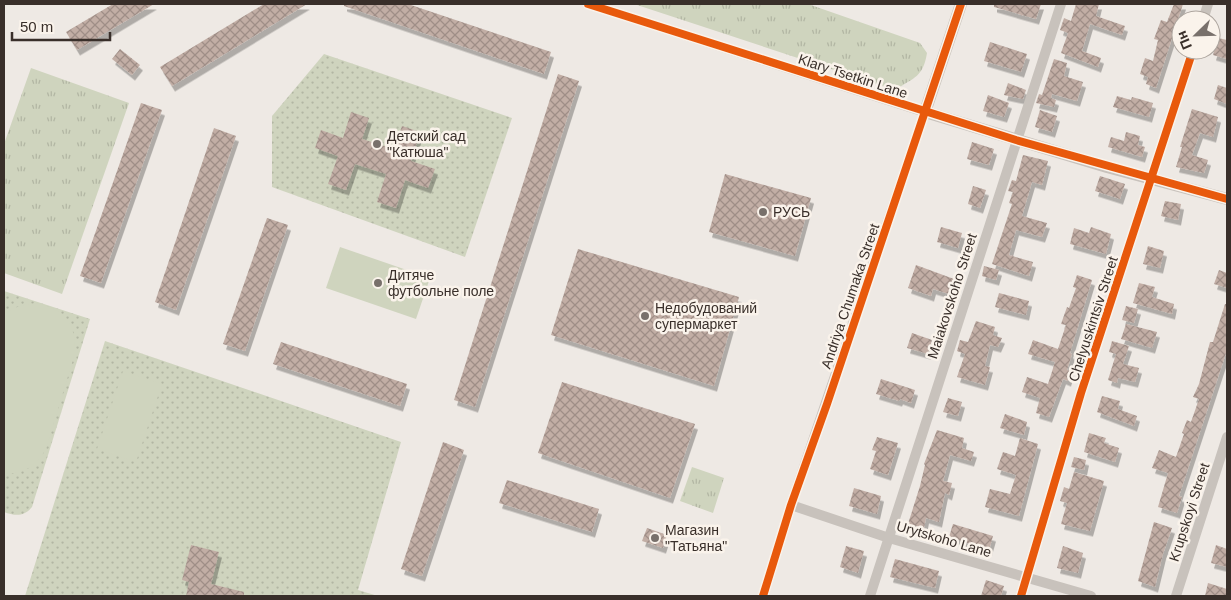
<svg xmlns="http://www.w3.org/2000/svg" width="1231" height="600" viewBox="0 0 1231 600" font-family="Helvetica,sans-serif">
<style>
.grass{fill:url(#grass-tufts)}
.park{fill:url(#park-dots)}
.pitch{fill:#cfd4be}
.building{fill:url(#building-cross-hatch);filter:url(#shadow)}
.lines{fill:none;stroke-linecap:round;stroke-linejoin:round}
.minor{stroke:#c8c2bc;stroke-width:10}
.tertiary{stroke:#c8c2bc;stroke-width:12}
.cycleway-casing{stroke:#faf3eb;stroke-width:11}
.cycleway{stroke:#e8590c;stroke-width:8}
.poi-dot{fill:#78706b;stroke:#faf3eb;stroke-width:2}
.labels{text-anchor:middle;stroke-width:5;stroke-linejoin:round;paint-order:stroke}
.street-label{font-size:14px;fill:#392f2a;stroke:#faf3eb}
.poi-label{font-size:14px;fill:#392f2a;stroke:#faf3eb;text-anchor:start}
</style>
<defs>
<pattern id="grass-tufts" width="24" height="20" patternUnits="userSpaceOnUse" patternTransform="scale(1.25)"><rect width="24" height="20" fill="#cfd4be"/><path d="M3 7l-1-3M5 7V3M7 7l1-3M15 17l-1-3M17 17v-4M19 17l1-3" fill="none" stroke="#b2b6a3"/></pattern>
<pattern id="park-dots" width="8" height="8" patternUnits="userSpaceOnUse" patternTransform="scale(1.25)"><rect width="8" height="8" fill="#cfd4be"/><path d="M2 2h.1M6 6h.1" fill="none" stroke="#b2b6a3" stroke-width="1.8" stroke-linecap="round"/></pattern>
<pattern id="building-cross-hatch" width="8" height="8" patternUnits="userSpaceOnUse" patternTransform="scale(1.25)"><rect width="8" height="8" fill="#c2aea5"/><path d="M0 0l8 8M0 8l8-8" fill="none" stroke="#9f8e87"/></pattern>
<filter id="shadow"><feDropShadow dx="3" dy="5.5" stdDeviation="0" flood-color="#0004"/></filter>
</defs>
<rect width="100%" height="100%" fill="#eee9e4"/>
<!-- grass -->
<g class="grass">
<path d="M634,4h174l112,39 7,10c-4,24 -12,24 -32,37z"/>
<polygon points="31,68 129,103 62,294 4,273 4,144"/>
<polygon points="692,467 724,478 713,513 680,501"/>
</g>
<!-- park -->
<g class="park">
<polygon points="324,54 512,118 465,257 272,187 272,116"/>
<path d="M4,291l86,28 -58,188c-8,10 -17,9 -28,5z"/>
<polygon points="105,341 401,442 358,590 378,596 25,596"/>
</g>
<!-- pitch -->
<g class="pitch">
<polygon points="340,247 430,278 416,319 326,288"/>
<path d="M39,303c27,9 37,21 36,50l-29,96c-11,18 -21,24 -42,25v-159c11,-9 20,-11 35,-12z"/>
<polygon points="123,371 162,384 136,462 97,449"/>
</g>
<!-- building -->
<g class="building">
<polygon points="113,4 154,4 77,50 66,32"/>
<polygon points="264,4 307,4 172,86 160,67"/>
<polygon points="344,4 408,4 551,52 544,74 344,6"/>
<polygon points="994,4 1041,4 1036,19 994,7"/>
<polygon points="1076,4 1099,4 1096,16 1125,26 1122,35 1090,24 1082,51 1101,58 1098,67 1061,53 1068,33 1060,30 1064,18 1071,21"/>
<polygon points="1174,4 1183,4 1156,88 1146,84 1148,77 1140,74 1145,58 1153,61 1158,40 1154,39 1161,20 1167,22"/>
<polygon points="1218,38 1227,40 1227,59 1213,55"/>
<polygon points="990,42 1027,54 1021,72 984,61"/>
<polygon points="120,49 140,65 132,75 112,59"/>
<polygon points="1054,59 1067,63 1064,76 1083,82 1077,101 1052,94 1051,98 1056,100 1054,107 1036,103 1039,94 1042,95"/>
<polygon points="558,74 579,81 475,407 454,400"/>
<polygon points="1008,83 1026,90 1023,99 1004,95"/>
<polygon points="1218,85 1227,88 1227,104 1214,99"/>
<polygon points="988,95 1009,103 1004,117 983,111"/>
<polygon points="1117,96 1131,100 1132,97 1153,103 1149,117 1113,107"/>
<polygon points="141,103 162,110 101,283 80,276"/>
<polygon points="1192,109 1218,117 1213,137 1200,133 1192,155 1208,160 1204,173 1176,167 1182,147 1180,147"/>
<polygon points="1040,110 1057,116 1052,132 1035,127"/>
<polygon points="351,112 369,118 362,139 394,149 402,126 420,132 411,161 435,169 428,188 405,180 396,208 377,202 386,174 355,164 346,190 328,184 338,156 315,148 321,130 343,138"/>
<polygon points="214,128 236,136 176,310 155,302"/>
<polygon points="1126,132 1140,136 1138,145 1145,147 1142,157 1108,147 1111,137 1124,141"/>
<polygon points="972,142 994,149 989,165 967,159"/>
<polygon points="1023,155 1048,161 1042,185 1032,182 1022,216 1047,223 1042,237 1016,230 1009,255 1033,262 1029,276 992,264 1012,204 1009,203 1013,192 1008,191 1012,180 1016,181"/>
<polygon points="725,174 811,198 795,256 709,232"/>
<polygon points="1100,176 1125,184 1120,199 1095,191"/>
<polygon points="973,186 986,190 980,208 968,204"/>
<polygon points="1165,201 1181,204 1178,220 1161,216"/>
<polygon points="267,218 288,225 245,351 223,344"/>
<polygon points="941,227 962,233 958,248 937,242"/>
<polygon points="1091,227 1111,234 1106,254 1070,244 1074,228 1089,233"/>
<polygon points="1148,246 1164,251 1160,268 1143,264"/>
<polygon points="578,249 739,297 714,386 551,335"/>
<polygon points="916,265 954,279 949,294 933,289 931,296 908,288"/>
<polygon points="984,266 999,270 996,280 982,276"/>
<polygon points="1219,270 1227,273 1227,288 1214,284"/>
<polygon points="1077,275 1092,280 1070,353 1072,354 1067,370 1071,371 1068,381 1063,379 1049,417 1036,413 1040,398 1022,392 1027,377 1048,384 1055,362 1028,354 1033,340 1058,349 1066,325 1061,324 1067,307 1069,308 1076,288 1073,287"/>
<polygon points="1139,283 1155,287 1152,297 1174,304 1172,314 1133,303"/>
<polygon points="999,293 1029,301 1026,315 995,307"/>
<polygon points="1225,304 1227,304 1227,350 1179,496 1182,497 1177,513 1158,507 1168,473 1152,468 1159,450 1176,457 1184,434 1182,433 1187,420 1191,422 1199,399 1193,397 1199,384 1210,342 1213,342"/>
<polygon points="1126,306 1138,309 1134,323 1122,320"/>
<polygon points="976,321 995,327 993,335 1002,338 998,347 990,345 985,366 990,367 985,385 957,377 965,354 957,351 960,340 968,342"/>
<polygon points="1126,324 1157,332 1152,348 1121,339"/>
<polygon points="912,333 932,340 928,354 907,348"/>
<polygon points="1112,341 1129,346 1123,364 1139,368 1135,382 1118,378 1117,383 1108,380 1116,354 1109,352"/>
<polygon points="281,342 407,384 400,406 273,364"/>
<polygon points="881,379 915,390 911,403 900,399 899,401 876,394"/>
<polygon points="562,382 695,424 670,498 538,453"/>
<polygon points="1102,396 1120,401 1118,409 1137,416 1134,426 1097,412"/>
<polygon points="948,398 962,402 958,416 943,412"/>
<polygon points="1005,414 1027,422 1024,435 1000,428"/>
<polygon points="937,430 964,438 962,448 974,452 971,461 950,455 943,481 952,483 949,495 945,493 939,522 926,518 924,528 908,524 920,486 925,465 924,464"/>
<polygon points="1089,433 1106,438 1104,443 1119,448 1115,462 1084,452"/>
<polygon points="877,437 898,443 888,475 870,469 876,451 872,450"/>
<polygon points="1020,438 1038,444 1019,516 985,507 990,489 1010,494 1016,475 997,469 1003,452 1015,456"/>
<polygon points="443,442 464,450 422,576 401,569"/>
<polygon points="1074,457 1086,460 1084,470 1071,467"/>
<polygon points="1074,472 1104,481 1090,531 1061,524 1067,503 1060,501 1064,487 1069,489"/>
<polygon points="507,480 599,509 592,532 499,503"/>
<polygon points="854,488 881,496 877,514 849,506"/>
<polygon points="1154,522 1172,528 1163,554 1155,587 1138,581"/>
<polygon points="953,524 993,536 989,550 949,537"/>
<polygon points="647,528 667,535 663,548 642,541"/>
<polygon points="191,545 219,552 211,584 244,592 244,596 186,596 189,582 182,580"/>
<polygon points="1216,545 1227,549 1227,567 1211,563"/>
<polygon points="846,546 864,551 858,573 840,567"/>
<polygon points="1063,546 1083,553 1078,573 1057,568"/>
<polygon points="895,559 939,571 935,588 890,577"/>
<polygon points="986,580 1004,586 1001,596 981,596"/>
<polygon points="1208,583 1227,589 1227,596 1205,596"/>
</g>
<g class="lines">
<!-- minor -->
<g class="minor">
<polyline points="588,4 925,112 791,505 763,596"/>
<polyline points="1203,20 1208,4"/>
<polyline points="791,505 889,538 1091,596"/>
<polyline points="870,596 1061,4"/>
<polyline points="1021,596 1081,393 1193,50"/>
<polyline points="1176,596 1227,437"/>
</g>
<!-- tertiary -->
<polyline class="tertiary" points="961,4 925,112 1107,167 1227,199"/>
<!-- cycleway casing -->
<g class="cycleway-casing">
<g id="cycleway">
<polyline points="588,4 1016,140 1227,199"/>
<polyline points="763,596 791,505 827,404 961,4"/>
<polyline points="1021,596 1081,393 1193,50"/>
</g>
</g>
<!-- cycleway -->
<use href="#cycleway" class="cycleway"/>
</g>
<!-- markers -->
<g class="poi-dot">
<circle cx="377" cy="144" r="5"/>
<circle cx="763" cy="212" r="5"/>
<circle cx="378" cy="283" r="5"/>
<circle cx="645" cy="316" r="5"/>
<circle cx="655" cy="538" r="5"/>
</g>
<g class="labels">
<!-- street labels -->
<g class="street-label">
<text transform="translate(853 76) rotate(18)" y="5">Klary Tsetkin Lane</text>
<text transform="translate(850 296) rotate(-71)" y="5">Andriya Chumaka Street</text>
<text transform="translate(952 296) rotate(-72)" y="5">Maiakovskoho Street</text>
<text transform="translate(1093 319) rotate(-72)" y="5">Chelyuskintsiv Street</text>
<text transform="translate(1189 512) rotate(-72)" y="5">Krupskoyi Street</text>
<text transform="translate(944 539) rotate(16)" y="5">Urytskoho Lane</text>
</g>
<!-- poi labels -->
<g class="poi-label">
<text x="387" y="141">Детский сад<tspan x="387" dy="16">"Катюша"</tspan></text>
<text x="773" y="217">РУСЬ</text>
<text x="388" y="280">Дитяче<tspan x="388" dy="16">футбольне поле</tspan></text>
<text x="655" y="313">Недобудований<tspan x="655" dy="16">супермаркет</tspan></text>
<text x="665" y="535">Магазин<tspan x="665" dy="16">"Татьяна"</tspan></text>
</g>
</g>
<!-- border -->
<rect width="1231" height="600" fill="none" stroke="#392f2a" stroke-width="10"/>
<!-- north arrow -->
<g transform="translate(1196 35) rotate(247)"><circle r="24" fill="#faf3eb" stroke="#ada59e"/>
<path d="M0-4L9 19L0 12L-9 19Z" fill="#78706b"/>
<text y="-8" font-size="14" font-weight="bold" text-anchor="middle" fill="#392f2a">Пн</text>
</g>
<!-- scale -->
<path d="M12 32v8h98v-8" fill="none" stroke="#392f2a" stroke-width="2.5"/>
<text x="20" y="32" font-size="15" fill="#392f2a" stroke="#faf3eb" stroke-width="4" paint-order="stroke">50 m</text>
</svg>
